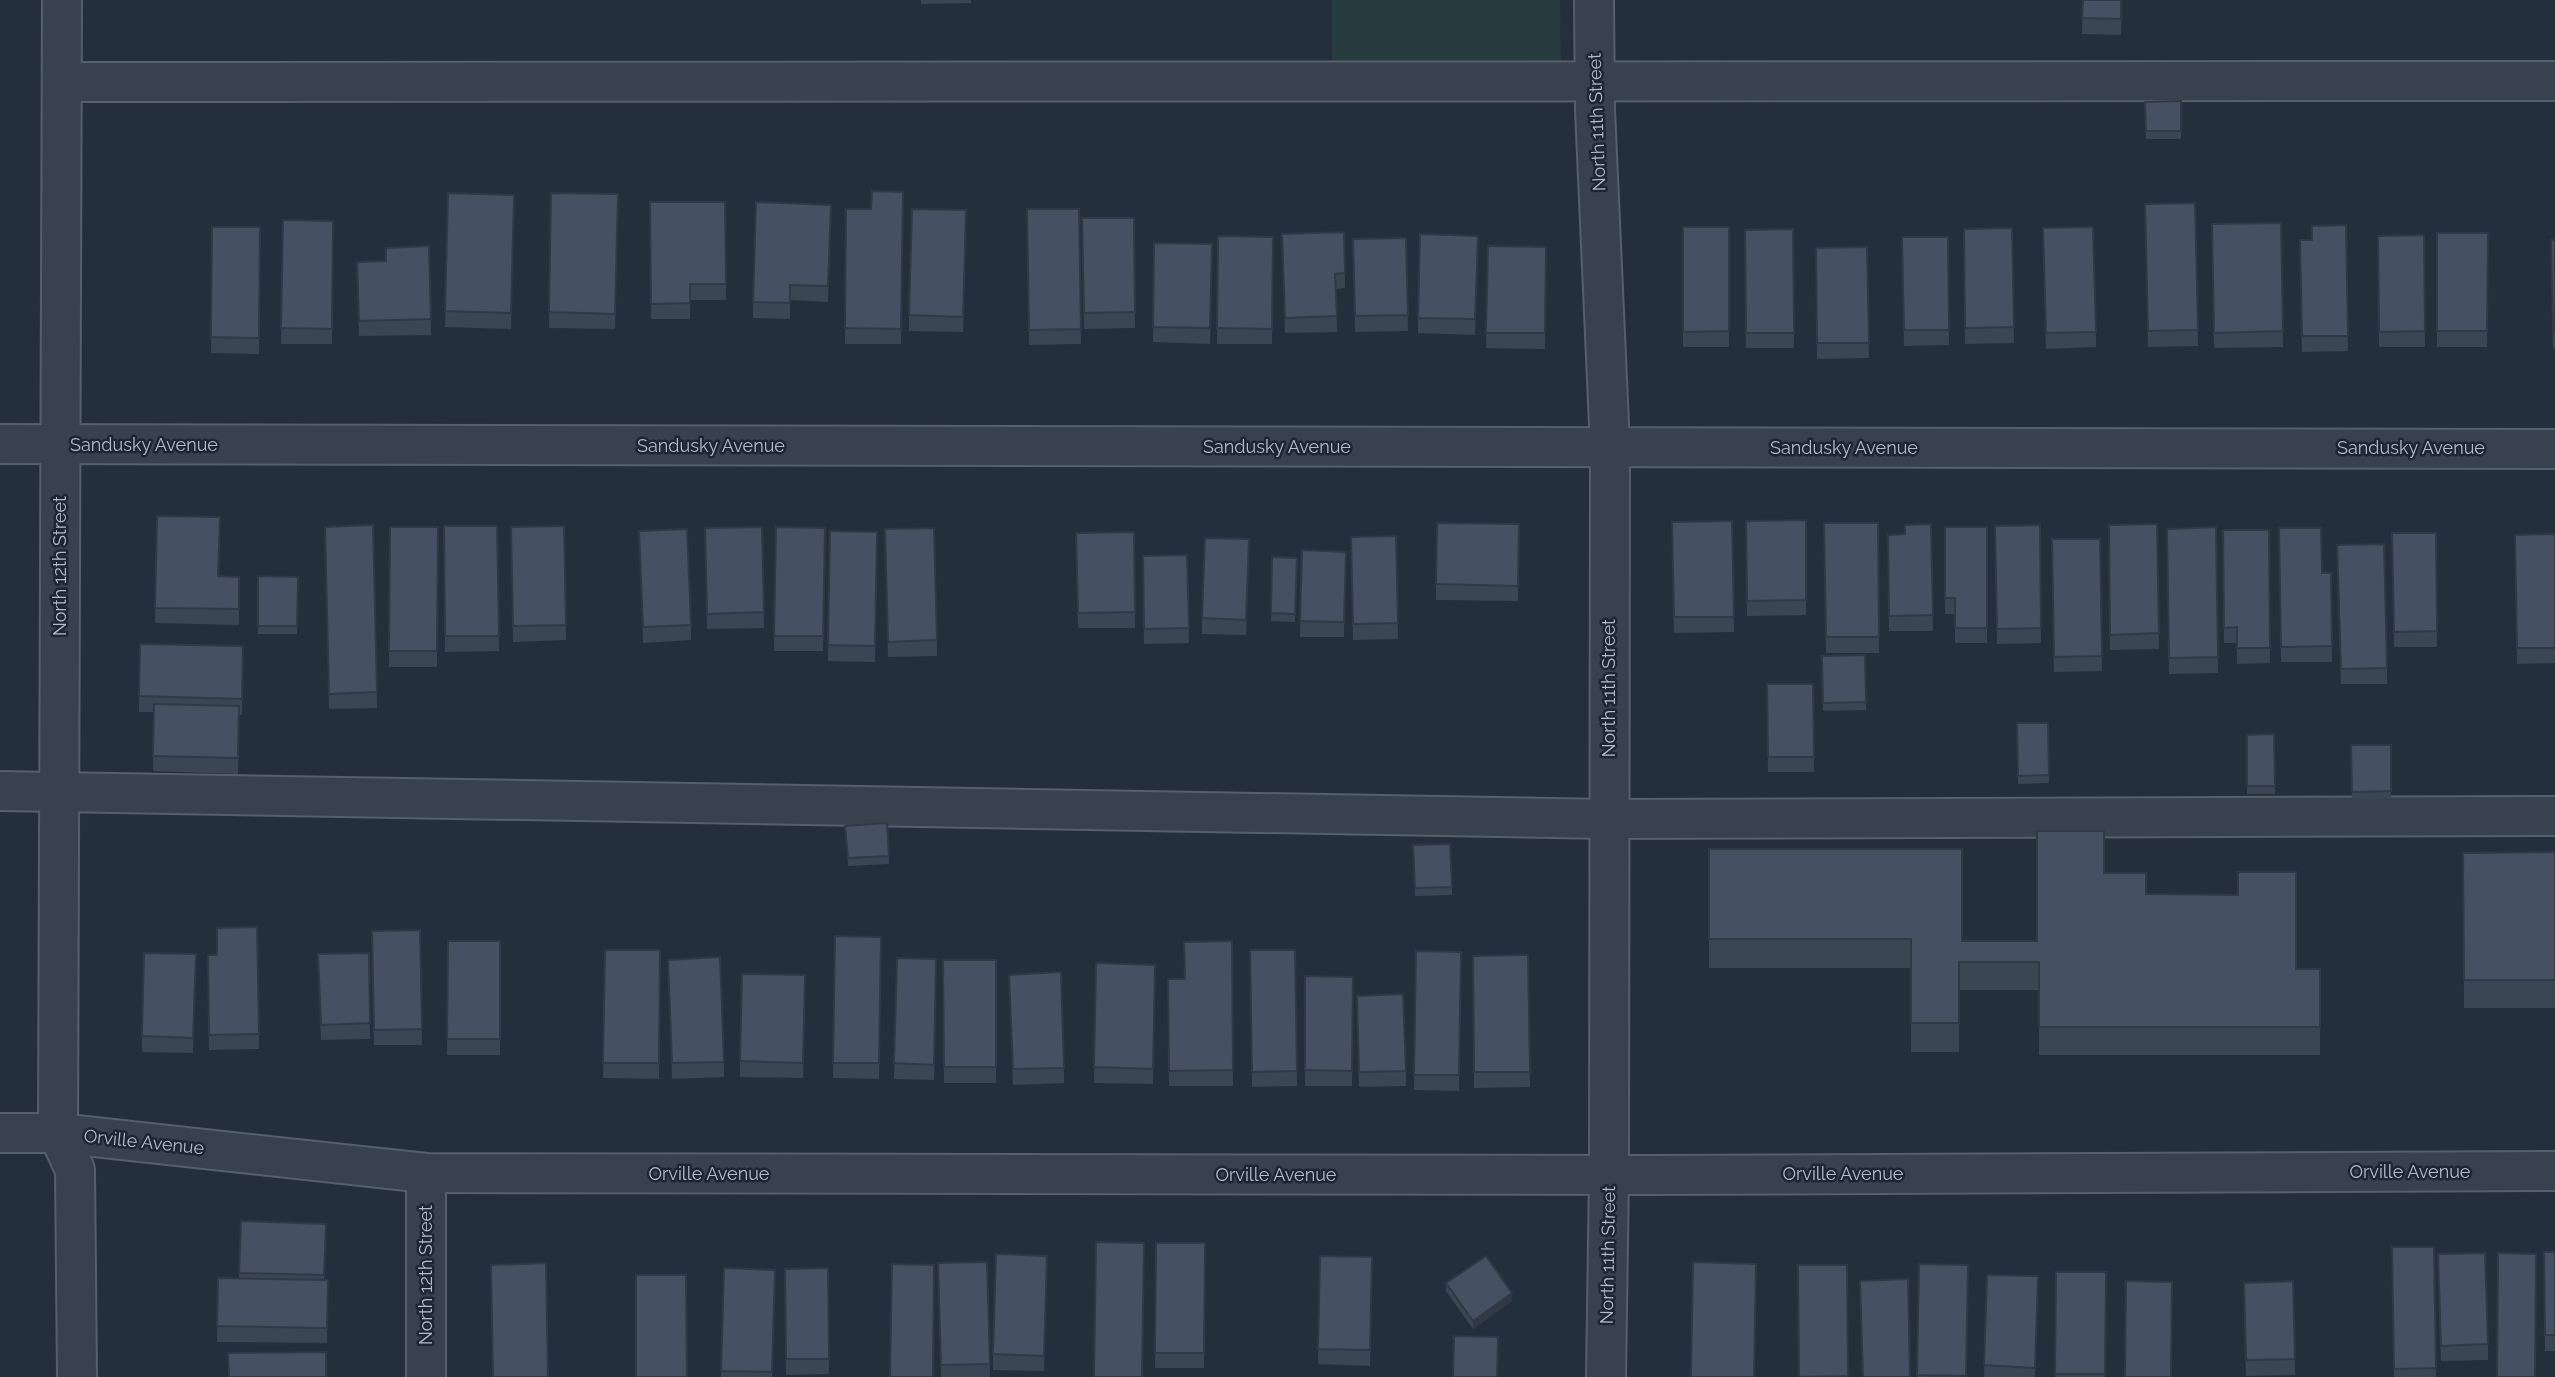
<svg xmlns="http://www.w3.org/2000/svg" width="2555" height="1377" viewBox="0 0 2555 1377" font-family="Raleway,sans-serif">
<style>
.green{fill:#263c3f}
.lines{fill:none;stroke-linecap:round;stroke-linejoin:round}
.minor-casing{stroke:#565f6c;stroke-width:42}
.minor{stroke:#38414e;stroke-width:38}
.wall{fill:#3b4654}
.shaded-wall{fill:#303945}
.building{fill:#455162;stroke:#303945;stroke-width:2}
.labels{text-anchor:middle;stroke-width:5;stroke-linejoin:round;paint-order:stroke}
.street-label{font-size:18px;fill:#b4bcc9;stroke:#1d2633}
</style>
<rect width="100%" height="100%" fill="#242f3e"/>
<!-- green -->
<polygon class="green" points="1332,0 1560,0 1561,65 1332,67"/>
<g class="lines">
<!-- minor casing -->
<g class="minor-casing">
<g id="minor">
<polyline points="62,0 58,1133 75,1170 77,1377"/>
<polyline points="1594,0 1595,110 1610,447 1609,1175 1606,1377"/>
<polyline points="62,82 2555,81"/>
<polyline points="0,444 2555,449"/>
<polyline points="0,791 1609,819 2555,816"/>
<polyline points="0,1133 58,1133 426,1173 1651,1175 2555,1171"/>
<polyline points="426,1377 426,1173"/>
</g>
</g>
<!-- minor -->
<use href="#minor" class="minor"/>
</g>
<!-- wall -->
<g class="wall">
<polygon points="921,0 971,0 971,3 921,4"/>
<polygon points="2083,0 2122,0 2121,35 2082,34"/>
<polygon points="2181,101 2181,139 2146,139 2145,102"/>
<polygon points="903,192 901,344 845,344 846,209 871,209"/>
<polygon points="448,193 514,195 511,329 445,327"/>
<polygon points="551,193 618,194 615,329 549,328"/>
<polygon points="650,202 725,202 726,300 690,300 690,319 651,319"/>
<polygon points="2195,203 2198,346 2148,347 2145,204"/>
<polygon points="1027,209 1079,209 1081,344 1029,345"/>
<polygon points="1082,218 1134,218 1135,328 1084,329"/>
<polygon points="283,220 333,221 332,344 281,344"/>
<polygon points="831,220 828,302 790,300 790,319 753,318 753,302"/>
<polygon points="2281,223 2283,347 2214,348 2212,224"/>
<polygon points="2346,225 2348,351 2302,352 2300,240 2312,240 2312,226"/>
<polygon points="966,226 963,332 909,331 909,315"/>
<polygon points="212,227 260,227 259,354 211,353"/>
<rect x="1683" y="227" width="46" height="120"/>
<polygon points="2012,228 2014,343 1965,344 1964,229"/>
<polygon points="1793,229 1794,348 1746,348 1745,230"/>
<polygon points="1344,232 1345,288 1336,289 1337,332 1285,333 1282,234"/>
<polygon points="2437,233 2488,233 2487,347 2437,347"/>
<polygon points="2424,235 2425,347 2379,347 2378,236"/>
<polygon points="1218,236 1273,237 1272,344 1217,344"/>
<polygon points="1478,236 1475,335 1418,333 1418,318"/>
<polygon points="1902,237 1948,237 1949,345 1904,346"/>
<polygon points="1406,238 1408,331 1355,332 1353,239"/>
<polygon points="2551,240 2555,240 2555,348 2553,348"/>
<polygon points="1154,243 1212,244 1210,344 1153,342"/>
<polygon points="2043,244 2096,332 2096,347 2046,349"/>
<polygon points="429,246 431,335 359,336 357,277 386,261 386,248"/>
<polygon points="1488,246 1546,247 1545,349 1486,348"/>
<polygon points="1867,247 1869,358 1817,359 1816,248"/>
<polygon points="157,516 219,577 239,577 239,625 155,623"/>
<polygon points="1806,520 1806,615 1747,616 1746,521"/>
<polygon points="1732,521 1734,632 1674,633 1672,522"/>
<polygon points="1824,523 1878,523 1879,653 1826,653"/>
<polygon points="1519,524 1518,601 1436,600 1436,584"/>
<polygon points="1931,524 1933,631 1889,631 1888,535 1905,534"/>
<polygon points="2157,524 2159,649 2110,650 2109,525"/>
<polygon points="373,525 377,708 329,709 325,542"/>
<polygon points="2040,525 2041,643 1997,644 1995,526"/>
<polygon points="444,526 497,526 499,651 445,652"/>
<polygon points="564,526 566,640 513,642 511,527"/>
<polygon points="390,527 438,527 437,667 389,667"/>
<polygon points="762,527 764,628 707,629 705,544"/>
<polygon points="776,527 825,528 823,651 774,651"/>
<polygon points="1945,527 1987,527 1987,643 1955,643 1955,614 1945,614"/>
<polygon points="2216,527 2218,673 2169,674 2167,529"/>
<polygon points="2279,528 2322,573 2331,573 2332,662 2281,662"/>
<polygon points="2223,530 2269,530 2270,663 2237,664 2237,643 2224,643"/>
<polygon points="639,531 691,625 691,640 643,643"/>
<polygon points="830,531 877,532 875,662 828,661"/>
<polygon points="1134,532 1135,628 1078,628 1076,533"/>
<polygon points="2392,533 2436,533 2437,647 2394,647"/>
<polygon points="2555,534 2555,663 2517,664 2515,535"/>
<polygon points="1396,536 1398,639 1353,640 1351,553"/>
<polygon points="2052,539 2100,539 2102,671 2054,672"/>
<polygon points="885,544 937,640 937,656 888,657"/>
<polygon points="1302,550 1346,552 1344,637 1300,637"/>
<polygon points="1187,555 1189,643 1144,644 1143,556"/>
<polygon points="1249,555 1246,635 1202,634 1202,618"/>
<polygon points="1272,557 1297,558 1295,622 1271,621"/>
<polygon points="2337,560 2387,668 2387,684 2341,684"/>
<polygon points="258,576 298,577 297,634 258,634"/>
<polygon points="243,646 242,715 239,715 238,774 153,771 154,712 139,712 139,696"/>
<polygon points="1865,655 1866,710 1823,711 1822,656"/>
<polygon points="1767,684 1813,684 1814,772 1768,772"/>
<polygon points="2017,723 2048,723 2049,783 2018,784"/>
<polygon points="2274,734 2275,794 2247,794 2247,735"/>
<polygon points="2351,745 2391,745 2391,799 2352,799"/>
<polygon points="845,826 889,856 889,864 848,866"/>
<polygon points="1413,845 1452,887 1452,895 1415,896"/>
<polygon points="1709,849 1962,941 2037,941 2104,873 2296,969 2320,969 2320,1055 2039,1055 2039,990 1959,990 1959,1052 1911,1052 1911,968 1709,968"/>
<polygon points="2555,852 2555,1008 2464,1008 2463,853"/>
<polygon points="257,927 259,1049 209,1050 208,955 217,955"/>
<polygon points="420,930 422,1045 374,1045 372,931"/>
<polygon points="835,936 881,937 879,1079 833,1078"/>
<polygon points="448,941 500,941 500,1055 447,1055"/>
<polygon points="1232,941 1233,1086 1169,1086 1168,979 1185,979"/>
<polygon points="605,950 660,950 659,1079 603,1078"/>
<polygon points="1250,950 1295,950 1297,1086 1252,1087"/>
<polygon points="1416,951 1461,952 1459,1091 1414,1090"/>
<polygon points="369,953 370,1039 321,1040 318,970"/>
<polygon points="196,954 193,1053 142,1052 142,1036"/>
<polygon points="1528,955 1530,1087 1474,1088 1473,956"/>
<polygon points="897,958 936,959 934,1080 894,1079"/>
<polygon points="668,960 724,1062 724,1077 672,1079"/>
<polygon points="943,960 996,960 996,1083 944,1083"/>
<polygon points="1096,963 1155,965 1153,1084 1094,1083"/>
<polygon points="805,975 803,1078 740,1077 740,1061"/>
<polygon points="1009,975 1064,1068 1064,1083 1013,1085"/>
<polygon points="1305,976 1353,977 1352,1086 1305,1086"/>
<polygon points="1357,1011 1406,1071 1406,1086 1359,1087"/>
<polygon points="241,1221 326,1239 324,1280 328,1280 327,1343 217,1342 218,1278 239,1279"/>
<polygon points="1156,1243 1205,1243 1204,1368 1155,1368"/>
<polygon points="2392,1247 2434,1247 2436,1377 2394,1377"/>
<polygon points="2544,1252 2555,1252 2555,1351 2545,1351"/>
<polygon points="1320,1256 1372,1257 1370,1366 1318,1364"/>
<polygon points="987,1262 990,1377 941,1377 938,1279"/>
<polygon points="1919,1264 1966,1377 1917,1377"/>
<polygon points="724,1268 775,1286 772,1377 721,1377"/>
<polygon points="828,1268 829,1374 786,1375 785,1269"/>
<polygon points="2438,1270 2488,1344 2488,1360 2441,1361"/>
<polygon points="1047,1271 1044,1371 993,1370 993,1354"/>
<polygon points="2056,1272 2106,1272 2105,1377 2055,1377"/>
<polygon points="1987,1275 2038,1276 2035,1377 1984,1377"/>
<polygon points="2293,1281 2295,1375 2246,1376 2244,1283"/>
<polygon points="1446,1283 1512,1301 1473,1329 1446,1291"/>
</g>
<!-- shaded-wall -->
<g class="shaded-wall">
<polygon points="1249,539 1249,555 1246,635 1246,620"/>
<polygon points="1512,1293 1512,1301 1473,1329 1473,1321"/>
</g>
<!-- building -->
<g class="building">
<polygon points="2083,0 2121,0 2121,19 2082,18"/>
<polygon points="2181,101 2181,131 2146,131 2145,102"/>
<polygon points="872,191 903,192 901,329 845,328 846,209 871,209"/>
<polygon points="448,193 514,195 511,313 445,311"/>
<polygon points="551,193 618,194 615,314 549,312"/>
<polygon points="650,202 725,202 726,284 690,284 690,303 651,304"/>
<polygon points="756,202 831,205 828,286 790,285 790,303 753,302"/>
<polygon points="2195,203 2198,330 2148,331 2145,204"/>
<polygon points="912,209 966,210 963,317 909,315"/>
<polygon points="1027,209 1079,209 1081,329 1029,330"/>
<polygon points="1082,218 1134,218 1135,312 1084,313"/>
<polygon points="283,220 333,221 332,329 281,328"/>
<polygon points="2281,223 2283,331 2214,333 2212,224"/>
<polygon points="2346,225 2348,336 2302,336 2300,240 2312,240 2312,226"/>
<polygon points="212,227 260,227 259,338 211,337"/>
<polygon points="1683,227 1729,227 1729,331 1683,332"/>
<polygon points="2093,227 2096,332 2046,333 2043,228"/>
<polygon points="2012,228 2014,327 1965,328 1964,229"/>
<polygon points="1793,229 1794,333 1746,333 1745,230"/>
<polygon points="1344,232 1345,273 1335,274 1337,316 1285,318 1282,234"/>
<polygon points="2437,233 2488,233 2487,331 2437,331"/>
<polygon points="1420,234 1478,236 1475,319 1418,318"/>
<polygon points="2424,235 2425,331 2379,332 2378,236"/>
<polygon points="1218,236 1273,237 1272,329 1217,328"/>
<polygon points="1902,237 1948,237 1949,330 1904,330"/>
<polygon points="1406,238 1408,315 1355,316 1353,239"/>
<polygon points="2551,240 2555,240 2555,333 2553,333"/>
<polygon points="1154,243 1212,244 1210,328 1153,327"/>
<polygon points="429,246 431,319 359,321 357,262 386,261 386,248"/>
<polygon points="1488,246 1546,247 1545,333 1486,333"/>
<polygon points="1867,247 1869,343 1817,343 1816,248"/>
<polygon points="157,516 220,517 218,576 239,577 239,609 155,608"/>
<polygon points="1806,520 1806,600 1747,601 1746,521"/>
<polygon points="1732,521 1734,617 1674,617 1672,522"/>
<polygon points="1437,523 1519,524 1518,586 1436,584"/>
<polygon points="1824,523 1878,523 1879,637 1826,637"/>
<polygon points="1931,524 1933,615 1889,616 1888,535 1905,534 1905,525"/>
<polygon points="2157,524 2159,633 2110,635 2109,525"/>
<polygon points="373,525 377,692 329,694 325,527"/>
<polygon points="2040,525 2041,628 1997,629 1995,526"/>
<polygon points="444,526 497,526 499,636 445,636"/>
<polygon points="564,526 566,625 513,626 511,527"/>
<polygon points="390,527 438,527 437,651 389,651"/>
<polygon points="762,527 764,612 707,614 705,528"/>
<polygon points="776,527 825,528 823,636 774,636"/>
<polygon points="1945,527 1987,527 1987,628 1955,628 1955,598 1945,598"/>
<polygon points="2216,527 2218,657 2169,658 2167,529"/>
<polygon points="934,528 937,640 888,642 885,529"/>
<polygon points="2279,528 2321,528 2322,573 2331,573 2332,646 2281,647"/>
<polygon points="687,529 691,625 643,627 639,531"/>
<polygon points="2223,530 2269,530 2270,648 2237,648 2237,627 2224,628"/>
<polygon points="830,531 877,532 875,646 828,645"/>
<polygon points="1134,532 1135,612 1078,613 1076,533"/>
<polygon points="2392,533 2436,533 2437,631 2394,632"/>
<polygon points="2555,534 2555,648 2517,648 2515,535"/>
<polygon points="1396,536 1398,623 1353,624 1351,537"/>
<polygon points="1205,538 1249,539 1246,620 1202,618"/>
<polygon points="2052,539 2100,539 2102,656 2054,657"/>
<polygon points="2384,544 2387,668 2341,669 2337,545"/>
<polygon points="1302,550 1346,552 1344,622 1300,621"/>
<polygon points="1187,555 1189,628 1144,629 1143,556"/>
<polygon points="1272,557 1297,558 1295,614 1271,613"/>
<polygon points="258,576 298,577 297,626 258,626"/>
<polygon points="140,644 243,646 242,699 139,696"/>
<polygon points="1865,655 1866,702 1823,703 1822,656"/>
<polygon points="1767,684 1813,684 1814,757 1768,757"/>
<polygon points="154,704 239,706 238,758 153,756"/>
<polygon points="2017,723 2048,723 2049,775 2018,776"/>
<polygon points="2274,734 2275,786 2247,786 2247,735"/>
<polygon points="2351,745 2391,745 2391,791 2352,792"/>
<polygon points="887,823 889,856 848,858 845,826"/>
<polygon points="2037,831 2104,831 2104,873 2146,873 2146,894 2238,895 2238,872 2296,872 2296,969 2320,969 2320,1027 2039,1027 2039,962 1959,962 1959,1023 1911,1023 1911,939 1709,939 1709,849 1962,849 1962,941 2037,941"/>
<polygon points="1450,844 1452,887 1415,888 1413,845"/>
<polygon points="2555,852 2555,980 2464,980 2463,853"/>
<polygon points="257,927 259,1034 209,1035 208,955 217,955 217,928"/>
<polygon points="420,930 422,1029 374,1030 372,931"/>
<polygon points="835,936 881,937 879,1063 833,1063"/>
<polygon points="448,941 500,941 500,1039 447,1039"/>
<polygon points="1232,941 1233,1070 1169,1071 1168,979 1185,979 1184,942"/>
<polygon points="605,950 660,950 659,1063 603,1063"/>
<polygon points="1250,950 1295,950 1297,1071 1252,1072"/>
<polygon points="1416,951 1461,952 1459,1075 1414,1075"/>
<polygon points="144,953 196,954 193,1038 142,1036"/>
<polygon points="369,953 370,1023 321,1025 318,954"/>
<polygon points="1528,955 1530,1072 1474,1072 1473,956"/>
<polygon points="720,957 724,1062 672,1063 668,960"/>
<polygon points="897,958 936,959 934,1065 894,1063"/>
<polygon points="943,960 996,960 996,1067 944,1067"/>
<polygon points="1096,963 1155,965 1153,1069 1094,1067"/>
<polygon points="1061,972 1064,1068 1013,1069 1009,975"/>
<polygon points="742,974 805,975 803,1063 740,1061"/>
<polygon points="1305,976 1353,977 1352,1071 1305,1070"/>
<polygon points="1403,994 1406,1071 1359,1072 1357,996"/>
<polygon points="241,1221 326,1224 324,1275 239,1273"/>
<polygon points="1096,1242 1144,1243 1142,1377 1094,1377"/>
<polygon points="1156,1243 1205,1243 1204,1353 1155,1353"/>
<polygon points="2392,1247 2434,1247 2436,1368 2394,1369"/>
<polygon points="2544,1252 2555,1252 2555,1335 2545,1335"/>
<polygon points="2485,1253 2488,1344 2441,1346 2438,1254"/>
<polygon points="2498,1253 2536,1254 2535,1377 2497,1377"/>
<polygon points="996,1254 1047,1256 1044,1356 993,1354"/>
<polygon points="1320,1256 1372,1257 1370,1350 1318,1349"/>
<polygon points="1486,1256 1512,1293 1473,1321 1446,1283"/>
<polygon points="987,1262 990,1364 941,1365 938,1263"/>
<polygon points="1693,1262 1756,1264 1754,1377 1691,1377"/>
<polygon points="546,1263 548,1377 493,1377 491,1265"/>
<polygon points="892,1264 934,1265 933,1377 890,1377"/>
<polygon points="1919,1264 1968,1265 1966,1376 1917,1375"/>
<polygon points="1798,1265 1847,1265 1848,1376 1799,1377"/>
<polygon points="724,1268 775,1270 772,1372 721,1371"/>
<polygon points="828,1268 829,1359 786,1359 785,1269"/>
<polygon points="2056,1272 2106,1272 2105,1374 2055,1374"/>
<polygon points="636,1275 686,1275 687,1377 636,1377"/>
<polygon points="1987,1275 2038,1276 2035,1368 1984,1365"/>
<polygon points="218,1278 328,1280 327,1328 217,1326"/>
<polygon points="1908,1279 1910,1377 1863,1377 1860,1281"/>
<polygon points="2126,1281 2172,1282 2171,1377 2125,1377"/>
<polygon points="2293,1281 2295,1359 2246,1360 2244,1283"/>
<polygon points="1454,1336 1498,1337 1497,1377 1453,1377"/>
<polygon points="326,1352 326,1377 229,1377 228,1353"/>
</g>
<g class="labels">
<!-- street labels -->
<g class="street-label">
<text transform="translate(1597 122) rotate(-92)" y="6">North 11th Street</text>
<text x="144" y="451">Sandusky Avenue</text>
<text x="711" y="452">Sandusky Avenue</text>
<text x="1277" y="453">Sandusky Avenue</text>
<text x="1844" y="454">Sandusky Avenue</text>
<text x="2411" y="454">Sandusky Avenue</text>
<text transform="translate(60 566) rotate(-90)" y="6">North 12th Street</text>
<text transform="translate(1609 688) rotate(-90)" y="6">North 11th Street</text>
<text transform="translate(144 1142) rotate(6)" y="6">Orville Avenue</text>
<text x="2410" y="1178">Orville Avenue</text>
<text x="709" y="1180">Orville Avenue</text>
<text x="1843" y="1180">Orville Avenue</text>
<text x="1276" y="1181">Orville Avenue</text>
<text transform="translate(1608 1255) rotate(-89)" y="6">North 11th Street</text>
<text transform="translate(426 1275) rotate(-90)" y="6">North 12th Street</text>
</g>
</g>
</svg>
